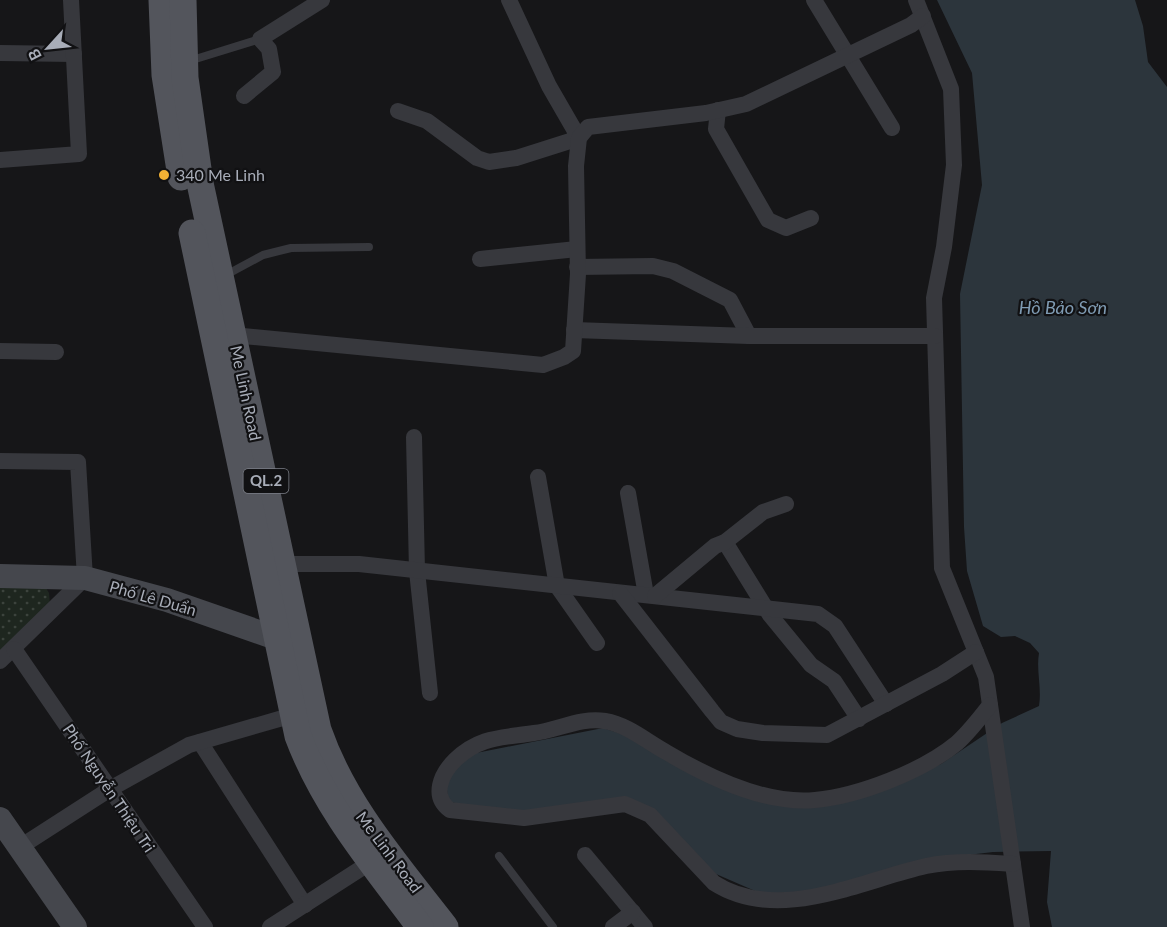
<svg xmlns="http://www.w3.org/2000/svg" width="1167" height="927" viewBox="0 0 1167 927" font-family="Lato,sans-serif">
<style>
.park{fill:url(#park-dots)}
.water{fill:#2c353c}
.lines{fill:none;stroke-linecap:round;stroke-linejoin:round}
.lane{stroke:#37383d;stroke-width:8}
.street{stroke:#37383d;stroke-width:16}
.secondary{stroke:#45474d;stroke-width:24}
.primary{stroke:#53555c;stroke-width:27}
.poi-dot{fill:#f2b134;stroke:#111113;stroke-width:2}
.labels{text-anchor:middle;stroke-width:4.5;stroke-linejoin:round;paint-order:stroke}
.shield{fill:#111113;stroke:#7b7e86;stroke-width:1.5}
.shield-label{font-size:15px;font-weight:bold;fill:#a8adb8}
.poi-label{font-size:16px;fill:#a8adb8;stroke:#111113;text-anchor:start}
.street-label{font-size:16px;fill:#a8adb8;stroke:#111113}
.water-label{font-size:18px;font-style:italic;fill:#7f9bb3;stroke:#111113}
</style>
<defs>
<pattern id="park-dots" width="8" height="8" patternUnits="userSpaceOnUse" patternTransform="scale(1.5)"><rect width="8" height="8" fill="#1e261f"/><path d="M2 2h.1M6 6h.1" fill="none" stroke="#3c433d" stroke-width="1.8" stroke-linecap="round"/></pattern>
</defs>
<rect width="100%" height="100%" fill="#161618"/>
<!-- park -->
<polygon class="park" points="44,585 49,593 50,605 0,651 0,587"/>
<!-- water -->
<path class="water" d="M937,0h198l8,26 5,36 19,25v840h-115l-5,-25 4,-51 -58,1 -59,7 -121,32 -51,3 -46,-20 -84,-74 -108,14 -75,-12 -3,-18 4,-11 21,-19 132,-26 31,10 125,64 114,-10 68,-28 61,-41 37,-17c3,-18 -3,-35 0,-53l-9,-10 -15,-7 -14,1 -18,-11 -16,-55 -3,-44 -4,-233 22,-109 -10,-112z"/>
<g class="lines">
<!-- lane -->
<g class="lane">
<polyline points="189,61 260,39"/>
<polyline points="224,276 263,255 291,248 369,247"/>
<polyline points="499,856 553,927"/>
</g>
<!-- street -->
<g class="street">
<polyline points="814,0 892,128"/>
<polyline points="916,0 951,89 954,165 944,247 934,298 942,568 986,677 1022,927"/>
<polyline points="0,53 74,54"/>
<polyline points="244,96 273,72 269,49 260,39 322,0"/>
<polyline points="718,110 716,129 768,220 786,228 811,218"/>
<polyline points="398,111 427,121 477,158 489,162 516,158 579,138 549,86 509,0"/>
<polyline points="0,160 79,154 71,0"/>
<polyline points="480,259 577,249"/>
<polyline points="577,267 653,266 673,271 730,300 749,336"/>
<polyline points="574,330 749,336 935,336"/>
<polyline points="233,335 543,365 564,357 573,351 578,274 576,166 579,138 588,127 706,113 746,104 911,25 923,16"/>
<polyline points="0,351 56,352"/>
<polyline points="414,437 417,571 430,693"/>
<polyline points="0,461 78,462 85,578 0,661"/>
<polyline points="538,477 557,586 597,643"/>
<polyline points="628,493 646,595"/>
<polyline points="725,542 770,615 811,665 834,681 859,719"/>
<polyline points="284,564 359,564 818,614 835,626 886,704"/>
<polyline points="620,593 712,711 721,722 737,729 763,733 827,735 942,674 976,652"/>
<polyline points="655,596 715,546 725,542 763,512 786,504"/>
<polyline points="14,649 205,927"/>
<path d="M990,705c-10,13 -21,27 -33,38 -34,28 -98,53 -142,57 -50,5 -107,-23 -149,-48 -20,-11 -38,-27 -61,-31 -24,-4 -47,9 -71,12 -32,5 -54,3 -79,27 -14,14 -24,36 -5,50l74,8 101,-14 25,11 64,68c64,41 146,-2 212,-17 29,-6 58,-4 87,-2"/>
<polyline points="200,742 305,905"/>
<polyline points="20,847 110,789 189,745 293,715"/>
<polyline points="585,855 645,927"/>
<polyline points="270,927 371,862"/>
<polyline points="613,927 633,912"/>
</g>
<!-- secondary -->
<g class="secondary">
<polyline points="0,576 85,578 167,600 293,644"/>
<polyline points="0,819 75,927"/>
</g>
<!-- primary -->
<g class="primary">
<polyline points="162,0 165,75 181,177"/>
<path d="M183,0l2,78 15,105 118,547c26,75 79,135 127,197"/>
<path d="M192,233l106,503c27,72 76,129 122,191"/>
</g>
</g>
<!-- markers -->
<circle class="poi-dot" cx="164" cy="175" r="6"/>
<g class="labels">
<!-- shield labels -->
<rect class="shield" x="243.5" y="469" width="45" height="24" rx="4.5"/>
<g class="shield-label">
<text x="266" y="486">QL.2</text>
</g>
<!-- poi labels -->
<g class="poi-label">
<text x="176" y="181">340 Me Linh</text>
</g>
<!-- street labels -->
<g class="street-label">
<text transform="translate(246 393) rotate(78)" y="6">Me Linh Road</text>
<text transform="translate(153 598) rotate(16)" y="6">Phố Lê Duẩn</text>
<text transform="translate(109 788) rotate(56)" y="6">Phố Nguyễn Thiệu Tri</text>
<text transform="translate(389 852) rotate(53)" y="6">Me Linh Road</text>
</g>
<!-- water labels -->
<g class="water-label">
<text x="1063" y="314">Hồ Bảo Sơn</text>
</g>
</g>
<!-- north arrow -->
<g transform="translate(48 48) rotate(243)" stroke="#111113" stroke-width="4.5" paint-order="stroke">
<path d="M0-4.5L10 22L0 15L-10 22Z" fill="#a8adb8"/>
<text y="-9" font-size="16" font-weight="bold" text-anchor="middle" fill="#a8adb8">B</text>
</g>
</svg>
